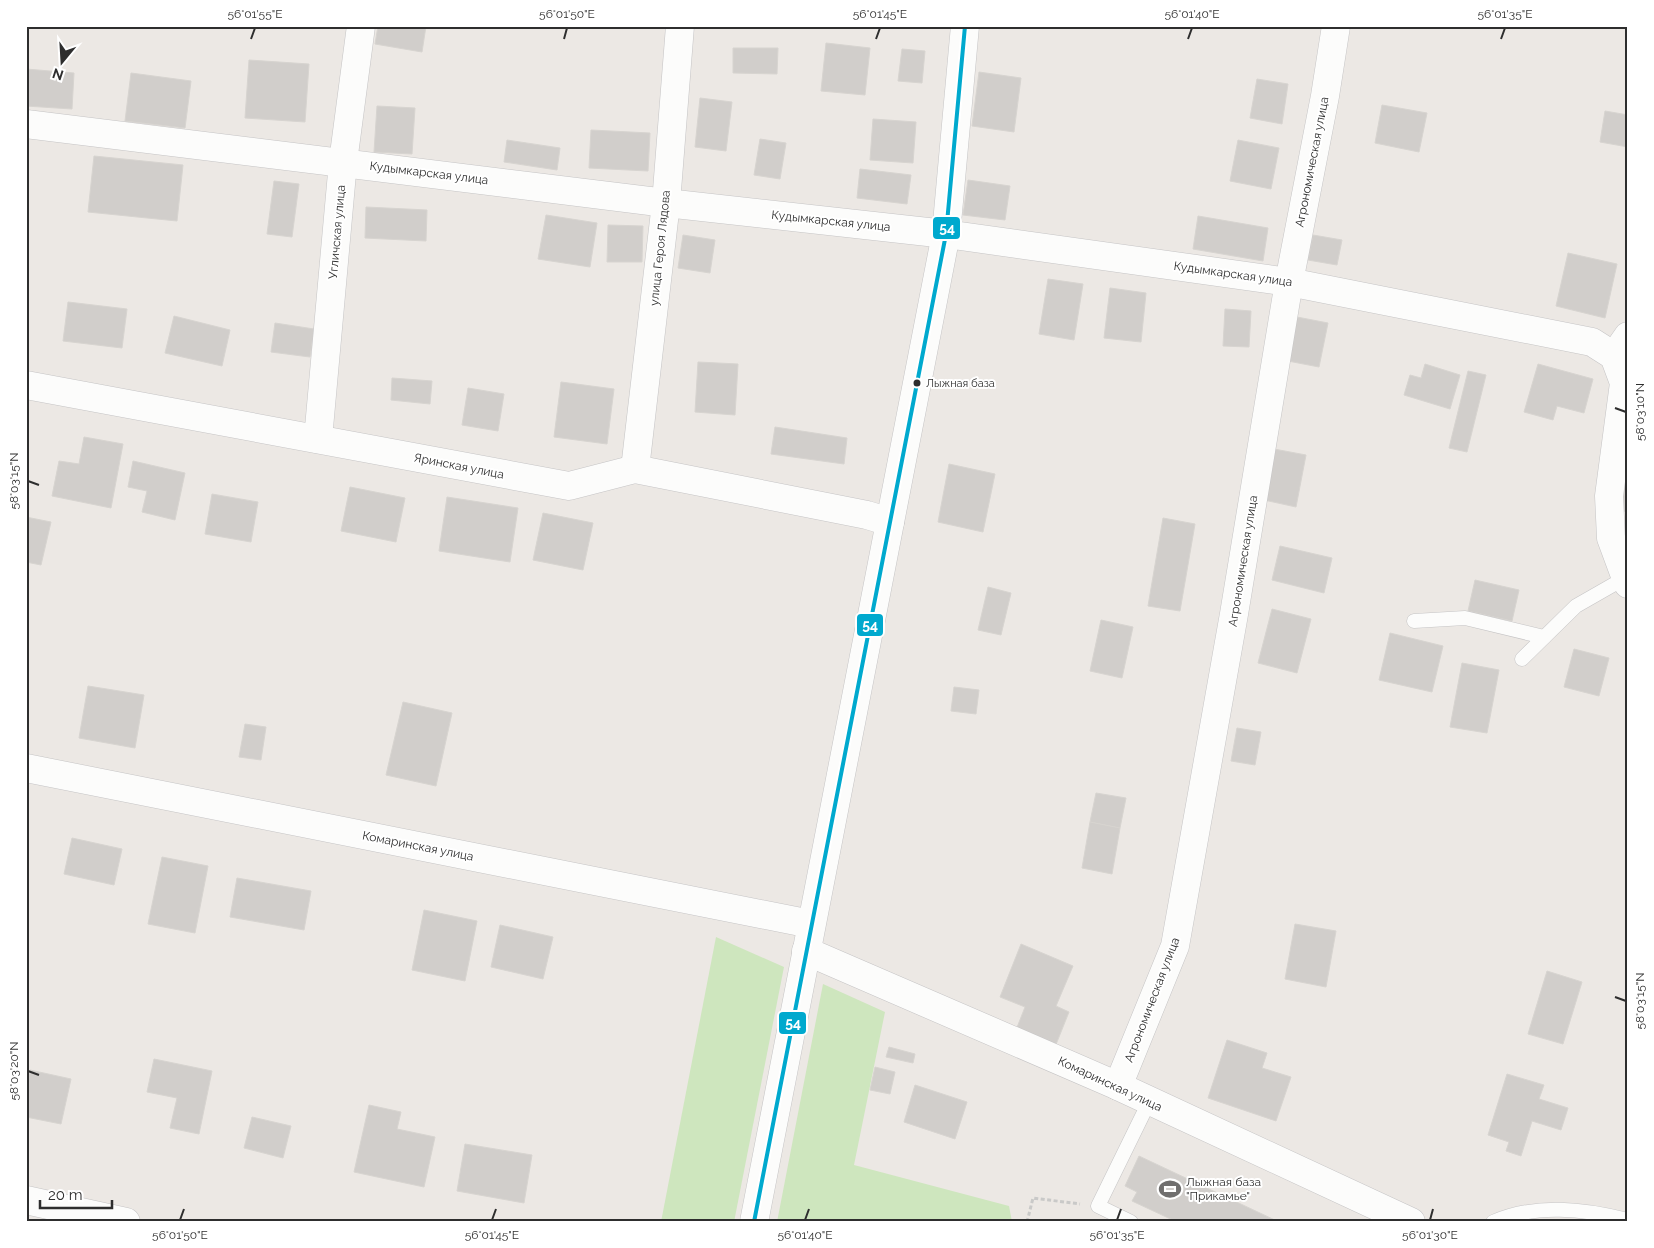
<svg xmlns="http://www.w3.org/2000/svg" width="1654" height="1248" viewBox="0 0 1654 1248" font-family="Raleway,sans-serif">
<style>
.green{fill:#cee6be}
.building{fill:#d1cecb;stroke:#d7d4d0}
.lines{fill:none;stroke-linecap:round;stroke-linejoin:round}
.service-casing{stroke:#c5c4c5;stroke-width:15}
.minor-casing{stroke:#c5c4c5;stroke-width:29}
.tertiary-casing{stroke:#c5c4c5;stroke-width:29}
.path{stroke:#c9c9c8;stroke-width:3;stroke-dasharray:4 2.5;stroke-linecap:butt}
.service{stroke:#fcfcfb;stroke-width:14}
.minor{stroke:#fcfcfb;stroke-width:28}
.tertiary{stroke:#fcfcfb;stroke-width:28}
.bus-1-casing{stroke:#fff;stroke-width:8}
.bus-1{stroke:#00a9ce;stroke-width:4}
.ticks{fill:none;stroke:#2e2e2e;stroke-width:2}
.bus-dot{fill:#2e2e2e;stroke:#fff;stroke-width:2}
.labels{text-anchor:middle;stroke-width:4;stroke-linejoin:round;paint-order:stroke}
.bus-label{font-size:11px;fill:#2e2e2e;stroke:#fff;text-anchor:start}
.street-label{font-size:12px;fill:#2e2e2e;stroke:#fff}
.poi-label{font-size:12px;fill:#2e2e2e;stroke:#fff;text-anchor:start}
.line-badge{stroke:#fff;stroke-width:2}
.badge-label{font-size:14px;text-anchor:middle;font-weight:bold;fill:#fff}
.neatline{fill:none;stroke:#2e2e2e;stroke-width:2}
.ticks-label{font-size:12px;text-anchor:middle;fill:#2e2e2e}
</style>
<rect width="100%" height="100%" fill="#ece8e4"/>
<!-- green -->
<g class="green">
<polygon points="716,937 784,967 734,1222 661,1222"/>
<polygon points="823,984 885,1012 854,1165 1009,1206 1012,1222 777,1222"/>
</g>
<!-- building -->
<g class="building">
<polygon points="378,26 426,26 422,52 375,44"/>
<polygon points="826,43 870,48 865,95 821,91"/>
<polygon points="733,48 778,48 777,74 733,73"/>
<polygon points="902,49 925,51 922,83 898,81"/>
<polygon points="249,60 309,64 305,122 245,118"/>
<polygon points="26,69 74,73 72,109 26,106"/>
<polygon points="979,72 1021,78 1014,132 972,126"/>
<polygon points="131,73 191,81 185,128 125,121"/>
<polygon points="1257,79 1288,84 1282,124 1250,118"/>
<polygon points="700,98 732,102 726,151 695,147"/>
<polygon points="1382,105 1427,113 1419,152 1375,143"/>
<polygon points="377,106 415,108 412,154 374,152"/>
<polygon points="1605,111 1628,115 1628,147 1600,142"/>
<polygon points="873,119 916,122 913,163 870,160"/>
<polygon points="591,130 650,133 648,171 589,168"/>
<polygon points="760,139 786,143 780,179 754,175"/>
<polygon points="507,140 560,148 557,170 504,162"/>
<polygon points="1238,140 1279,148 1271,189 1230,181"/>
<polygon points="94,156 183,165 177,221 88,212"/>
<polygon points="860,169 911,175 907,204 857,198"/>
<polygon points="968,180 1010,186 1005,220 963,215"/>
<polygon points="274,181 299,184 292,237 267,234"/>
<polygon points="366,207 427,210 426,241 365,238"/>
<polygon points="546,215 597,223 590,267 538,259"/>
<polygon points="1198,216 1268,228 1263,261 1193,249"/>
<polygon points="608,225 643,226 642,262 607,262"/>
<polygon points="683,235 715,240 710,273 678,268"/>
<polygon points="1313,235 1342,240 1337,265 1308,260"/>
<polygon points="1568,253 1617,264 1605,318 1556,306"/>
<polygon points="1048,279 1083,284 1074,340 1039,334"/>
<polygon points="1110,288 1146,293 1141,342 1104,338"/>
<polygon points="68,302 127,309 122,348 63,341"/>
<polygon points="1225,309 1251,311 1249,347 1223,346"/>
<polygon points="174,316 230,330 222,366 165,353"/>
<polygon points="1297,317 1328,323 1319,367 1288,361"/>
<polygon points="275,323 314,329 310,357 271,352"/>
<polygon points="698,362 738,364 735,415 695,412"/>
<polygon points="1425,364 1460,375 1450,409 1404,395 1410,375 1421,378"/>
<polygon points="1538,364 1593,379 1584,413 1557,406 1553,420 1524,412"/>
<polygon points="1468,371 1486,375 1467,452 1449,448"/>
<polygon points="392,378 432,381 430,404 391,400"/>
<polygon points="561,382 614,389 607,444 554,437"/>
<polygon points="468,388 504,394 498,431 462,425"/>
<polygon points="775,427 847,438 844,464 771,454"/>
<polygon points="84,437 123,444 111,508 52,496 59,461 79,464"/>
<polygon points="1274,449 1306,455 1296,507 1264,500"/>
<polygon points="133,461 185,473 175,520 142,512 147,491 128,487"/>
<polygon points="949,464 995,474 983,532 938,522"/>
<polygon points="1625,479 1628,480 1628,512 1621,511"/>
<polygon points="350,487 405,498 396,542 341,531"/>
<polygon points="212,494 258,502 251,542 205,534"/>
<polygon points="447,497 518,508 510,562 439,551"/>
<polygon points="543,513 593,523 583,570 533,560"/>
<polygon points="26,517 51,522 41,565 26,562"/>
<polygon points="1163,518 1195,524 1180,611 1148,606"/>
<polygon points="1280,546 1332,558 1324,593 1272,580"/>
<polygon points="1475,580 1519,590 1512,621 1468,611"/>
<polygon points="988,587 1011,593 1001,635 978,630"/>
<polygon points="1272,609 1311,619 1297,673 1258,663"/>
<polygon points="1101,620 1133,627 1122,678 1090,671"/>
<polygon points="1390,633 1443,646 1432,692 1379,680"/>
<polygon points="1574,649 1609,658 1599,696 1564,687"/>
<polygon points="1462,663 1499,670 1487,733 1450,727"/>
<polygon points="88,686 144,695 135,748 79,738"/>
<polygon points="954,687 979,690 976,714 951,711"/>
<polygon points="403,702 452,713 436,786 386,775"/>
<polygon points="245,724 266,727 261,760 239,757"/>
<polygon points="1237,728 1261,732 1255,765 1231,761"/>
<polygon points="1096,793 1126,798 1120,828 1090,822"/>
<polygon points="1090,822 1120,828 1112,874 1082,868"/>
<polygon points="72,838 122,849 114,885 64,874"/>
<polygon points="162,857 208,866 195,933 148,924"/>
<polygon points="237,878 311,891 304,930 230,917"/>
<polygon points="424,910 477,921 465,981 412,970"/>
<polygon points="1295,924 1336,931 1326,987 1285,979"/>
<polygon points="500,925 553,937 543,979 491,967"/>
<polygon points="1021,944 1073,966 1056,1006 1069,1012 1055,1047 1016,1030 1025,1007 1000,997"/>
<polygon points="1547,971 1582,982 1563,1044 1528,1034"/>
<polygon points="1227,1040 1267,1053 1262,1068 1291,1077 1276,1121 1208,1098"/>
<polygon points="889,1047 915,1054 913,1063 886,1057"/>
<polygon points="154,1059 212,1071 199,1134 170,1128 177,1098 147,1092"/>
<polygon points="875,1067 895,1072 890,1094 870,1090"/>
<polygon points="30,1070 71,1079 61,1124 26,1117 26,1086"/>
<polygon points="1507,1074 1544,1085 1539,1099 1568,1108 1561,1130 1532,1121 1521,1156 1506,1151 1509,1142 1488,1135"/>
<polygon points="915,1085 967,1102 955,1139 904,1122"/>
<polygon points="369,1105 401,1112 397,1129 435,1137 424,1187 354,1172"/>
<polygon points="252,1117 291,1126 283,1158 244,1148"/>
<polygon points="465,1144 532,1155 524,1203 457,1191"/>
<polygon points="1139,1156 1279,1222 1177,1222 1132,1201 1137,1192 1125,1186"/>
</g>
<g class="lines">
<!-- service casing -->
<g class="service-casing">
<g id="service">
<polyline points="1414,621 1465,618 1544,637"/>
<polyline points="1522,659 1576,606 1625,578"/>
<polyline points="1131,1222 1098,1206 1149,1102"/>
<path d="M1493,1222c43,-19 91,-13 135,-2"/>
</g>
</g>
<!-- minor casing -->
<g class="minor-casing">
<g id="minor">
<polyline points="26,124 666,203 946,234"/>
<polyline points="1628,336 1614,356 1628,357"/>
<polyline points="26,385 569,486 635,469 867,515 890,522"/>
<polyline points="318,439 343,162 361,26"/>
<polyline points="635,469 666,203 680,26"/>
<polyline points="26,768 811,924"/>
<polyline points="806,951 1118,1086 1411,1222"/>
<polyline points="1118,1086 1175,946 1234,614 1289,282 1325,96 1336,26"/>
<polyline points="26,1200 126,1222"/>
</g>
</g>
<!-- tertiary casing -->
<g class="tertiary-casing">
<g id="tertiary">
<polyline points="946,234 1289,282 1592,342 1614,356 1624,383 1609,496 1611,538 1628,584"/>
<polyline points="754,1222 946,234 965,26"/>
</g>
</g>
<!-- path -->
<polyline class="path" points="1027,1222 1033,1198 1080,1204"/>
<!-- service -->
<use href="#service" class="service"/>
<!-- minor -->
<use href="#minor" class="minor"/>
<!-- tertiary -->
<use href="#tertiary" class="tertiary"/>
<!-- bus-1 casing -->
<g class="bus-1-casing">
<polyline id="bus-1" points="754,1222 946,234 965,26"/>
</g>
<!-- bus-1 -->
<use href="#bus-1" class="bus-1"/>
</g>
<!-- ticks -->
<path class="ticks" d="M251,39l4,-11M564,39l3,-11M876,39l4,-11M1188,39l4,-11M1501,39l4,-11M1615,408l11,4M28,481l11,4M1615,997l11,4M28,1071l11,4M180,1220l4,-11M492,1220l4,-11M805,1220l4,-11M1117,1220l4,-11M1430,1220l3,-11"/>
<!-- icons -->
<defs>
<g id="stadium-bare" transform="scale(1.725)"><path d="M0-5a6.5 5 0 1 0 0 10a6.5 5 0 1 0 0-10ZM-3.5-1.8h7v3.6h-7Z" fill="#706f6e" stroke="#fff" stroke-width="2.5" paint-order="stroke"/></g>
</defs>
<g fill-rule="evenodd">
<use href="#stadium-bare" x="1170" y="1189"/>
</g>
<!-- markers -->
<circle class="bus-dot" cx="917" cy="383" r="4.5"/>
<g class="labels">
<!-- bus labels -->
<g class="bus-label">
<text x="926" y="387">Лыжная база</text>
</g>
<!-- street labels -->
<g class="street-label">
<text transform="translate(1312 162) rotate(-79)" y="4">Агрономическая улица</text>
<text transform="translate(429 173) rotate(7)" y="4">Кудымкарская улица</text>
<text transform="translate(831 221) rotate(6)" y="4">Кудымкарская улица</text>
<text transform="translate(337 232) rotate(-85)" y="4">Угличская улица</text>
<text transform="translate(660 248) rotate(-84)" y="4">улица Героя Лядова</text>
<text transform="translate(1233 274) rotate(8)" y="4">Кудымкарская улица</text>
<text transform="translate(459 466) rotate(11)" y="4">Яринская улица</text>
<text transform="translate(1243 561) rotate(-81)" y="4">Агрономическая улица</text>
<text transform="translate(418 846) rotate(11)" y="4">Комаринская улица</text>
<text transform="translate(1152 1000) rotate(-69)" y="4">Агрономическая улица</text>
<text transform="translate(1110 1084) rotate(25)" y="4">Комаринская улица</text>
</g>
<!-- poi labels -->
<g class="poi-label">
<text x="1186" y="1186">Лыжная база<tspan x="1186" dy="14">"Прикамье"</tspan></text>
</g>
</g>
<g class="line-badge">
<rect x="932" y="216" width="29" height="24" rx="5" fill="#00a9ce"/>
<rect x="856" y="613" width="28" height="24" rx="5" fill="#00a9ce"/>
<rect x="778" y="1011" width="29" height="24" rx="5" fill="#00a9ce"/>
</g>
<g class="badge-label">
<text x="947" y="233">54</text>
<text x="870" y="630">54</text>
<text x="793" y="1028">54</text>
</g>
<!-- border -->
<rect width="1654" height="1248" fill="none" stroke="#ffffff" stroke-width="55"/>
<!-- north arrow -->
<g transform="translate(62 62) rotate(198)" stroke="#ffffff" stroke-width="4" paint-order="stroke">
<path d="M0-4L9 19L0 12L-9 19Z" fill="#2e2e2e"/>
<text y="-8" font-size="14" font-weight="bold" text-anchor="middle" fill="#2e2e2e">N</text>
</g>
<!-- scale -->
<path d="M40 1200v8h72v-8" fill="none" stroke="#2e2e2e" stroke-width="2.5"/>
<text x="48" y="1200" font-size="15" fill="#2e2e2e" stroke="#ffffff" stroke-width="4" paint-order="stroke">20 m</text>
<rect x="28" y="28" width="1598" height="1192" class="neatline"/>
<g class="ticks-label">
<text x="255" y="18">56°01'55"E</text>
<text x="567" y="18">56°01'50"E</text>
<text x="880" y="18">56°01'45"E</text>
<text x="1192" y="18">56°01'40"E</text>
<text x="1505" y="18">56°01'35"E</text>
<text transform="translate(1640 412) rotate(-90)" y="4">58°03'10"N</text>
<text transform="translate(14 481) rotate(-90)" y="4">58°03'15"N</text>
<text transform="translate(1640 1001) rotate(-90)" y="4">58°03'15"N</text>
<text transform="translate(14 1071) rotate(-90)" y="4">58°03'20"N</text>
<text x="180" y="1239">56°01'50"E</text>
<text x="492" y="1239">56°01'45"E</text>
<text x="805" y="1239">56°01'40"E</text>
<text x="1117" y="1239">56°01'35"E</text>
<text x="1430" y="1239">56°01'30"E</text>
</g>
</svg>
